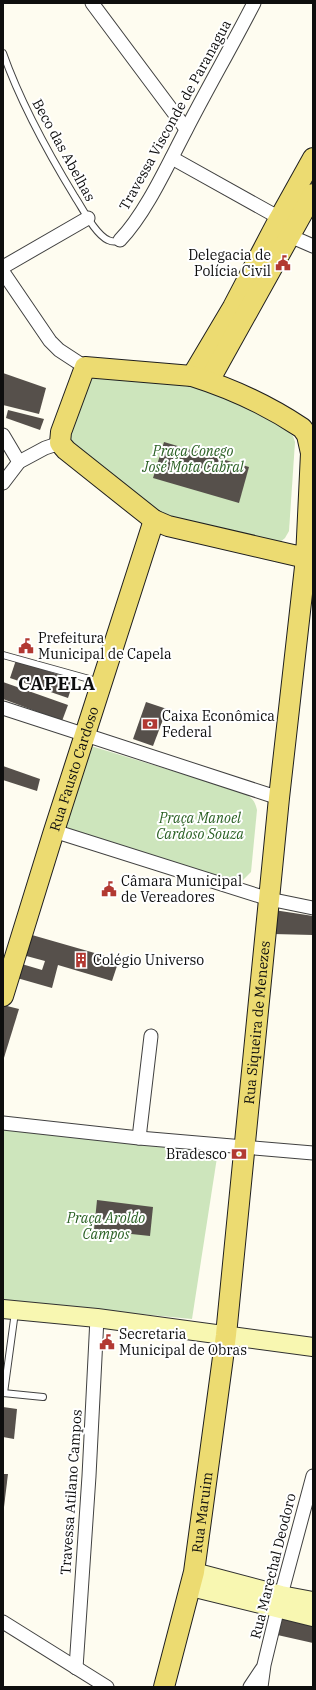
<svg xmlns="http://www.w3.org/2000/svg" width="316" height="1690" viewBox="0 0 316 1690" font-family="'IBM Plex Serif',serif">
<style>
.green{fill:#cde5bc}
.building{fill:#56504b}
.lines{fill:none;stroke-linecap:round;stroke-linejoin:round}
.lane-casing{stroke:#414141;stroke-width:8}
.street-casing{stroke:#414141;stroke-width:15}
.secondary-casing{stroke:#303030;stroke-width:20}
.primary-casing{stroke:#1f1f1f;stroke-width:22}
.lane{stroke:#fff;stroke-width:6}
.street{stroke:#fff;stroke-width:13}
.secondary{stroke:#f8f7b1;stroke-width:18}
.primary{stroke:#ecdb71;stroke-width:20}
.labels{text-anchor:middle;stroke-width:4;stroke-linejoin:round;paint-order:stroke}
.street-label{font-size:14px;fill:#0e0e0e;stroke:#fff}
.poi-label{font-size:14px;fill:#0e0e0e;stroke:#fff;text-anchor:start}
.park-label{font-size:14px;font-style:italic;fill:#2a6024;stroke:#fff}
.district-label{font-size:18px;font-weight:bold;letter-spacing:1px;fill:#0e0e0e;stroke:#fff}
</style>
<rect width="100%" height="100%" fill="#fefcf0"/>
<!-- green -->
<g class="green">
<polygon points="82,377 184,380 210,388 285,429 293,436 295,442 289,531 285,538 279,543 154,522 67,447"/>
<path d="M81,743l161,49c9,5 13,8 15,18l-6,62 -10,10h-13l-164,-52z"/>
<polygon points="3,1130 218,1151 192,1319 3,1301"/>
</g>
<!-- building -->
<g class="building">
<polygon points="3,373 46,388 39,414 3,405"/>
<polygon points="8,410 44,419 40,430 6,418"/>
<polygon points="164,442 249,467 239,503 153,478"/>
<polygon points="16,660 74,680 68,698 10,678"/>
<polygon points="3,682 68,705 62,721 3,699"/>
<polygon points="146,702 167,709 153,746 133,739"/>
<polygon points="3,766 40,779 37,791 3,780"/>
<polygon points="274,910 313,916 313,935 273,934"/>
<polygon points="25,933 119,960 112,981 58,965 52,988 10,976 15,962 42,970 45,961 19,954"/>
<polygon points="3,1005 19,1009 3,1061"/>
<polygon points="97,1200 153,1207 150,1236 94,1230"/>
<polygon points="3,1407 17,1409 14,1439 3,1437"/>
<polygon points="3,1474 8,1474 4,1507 3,1507"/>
<polygon points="278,1617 313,1626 313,1643 273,1634"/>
</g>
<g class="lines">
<!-- lane casing -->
<g class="lane-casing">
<g id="lane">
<path d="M3,53c18,51 44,98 72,144 8,12 20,37 33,43 4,2 8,2 12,0"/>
<polyline points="3,655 100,682"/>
<polyline points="3,1393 43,1397"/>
<polyline points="4,1393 15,1312"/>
</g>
</g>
<!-- street casing -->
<g class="street-casing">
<g id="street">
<polyline points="92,3 186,129"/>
<polyline points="172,158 285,221"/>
<polyline points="283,233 313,246"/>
<path d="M120,240c26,-27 48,-76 66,-110 22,-43 46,-84 68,-127"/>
<polyline points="3,267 88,218"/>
<polyline points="3,272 50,341 59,350 85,367"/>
<polyline points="3,435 19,462"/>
<polyline points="3,483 19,462 45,448 60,443"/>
<polyline points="3,708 279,798"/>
<polyline points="54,831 269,899 313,908"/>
<polyline points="3,1123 139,1138 313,1153"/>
<polyline points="139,1138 151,1036"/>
<polyline points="3,1622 107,1687"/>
<polyline points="76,1668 89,1476 97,1318"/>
<polyline points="250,1687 262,1669"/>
<polyline points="261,1687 264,1665 281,1595 313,1476"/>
</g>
</g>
<!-- secondary casing -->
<g class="secondary-casing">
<g id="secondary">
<polyline points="3,1309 97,1318 313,1347"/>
<polyline points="194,1572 281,1595 313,1601"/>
<polyline points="191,1587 313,1617"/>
</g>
</g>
<!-- primary casing -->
<g class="primary-casing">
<g id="primary">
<polyline points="192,376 233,307 279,219 313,158"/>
<polyline points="209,381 313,194"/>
<path id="s1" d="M3,996l51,-165 100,-311"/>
<path id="s2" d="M164,1687l30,-115 32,-237 53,-537 27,-240 5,-105 -4,-18 -5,-7c-33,-22 -72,-40 -110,-52l-107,-9 -24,65 -1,11 6,7 88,70 14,6 138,32"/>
</g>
</g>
<!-- lane -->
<use href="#lane" class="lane"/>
<!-- street -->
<use href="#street" class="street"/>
<!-- secondary -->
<use href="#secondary" class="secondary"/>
<!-- primary -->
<use href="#primary" class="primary"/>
</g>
<!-- icons -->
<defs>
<g id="civic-bare" transform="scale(1.2)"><path d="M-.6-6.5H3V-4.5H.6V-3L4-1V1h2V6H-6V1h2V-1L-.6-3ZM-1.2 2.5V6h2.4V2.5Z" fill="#b23932" stroke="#fff" stroke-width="2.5" paint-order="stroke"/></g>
<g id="bank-bare" transform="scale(1.2)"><path d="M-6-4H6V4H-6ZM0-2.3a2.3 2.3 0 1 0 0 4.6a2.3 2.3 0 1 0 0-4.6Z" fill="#b23932" stroke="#fff" stroke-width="2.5" paint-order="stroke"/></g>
<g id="building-bare" transform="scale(1.2)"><path d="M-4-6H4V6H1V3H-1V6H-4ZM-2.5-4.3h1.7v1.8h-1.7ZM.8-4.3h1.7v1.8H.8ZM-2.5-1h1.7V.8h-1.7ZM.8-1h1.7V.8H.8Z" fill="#b23932" stroke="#fff" stroke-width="2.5" paint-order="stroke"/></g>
</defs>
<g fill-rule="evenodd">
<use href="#civic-bare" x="283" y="263"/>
<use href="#civic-bare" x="26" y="646"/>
<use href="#bank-bare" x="150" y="724"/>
<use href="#civic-bare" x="109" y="889"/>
<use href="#building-bare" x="81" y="960"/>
<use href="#bank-bare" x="239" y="1154"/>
<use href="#civic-bare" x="107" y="1342"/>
</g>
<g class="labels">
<!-- street labels -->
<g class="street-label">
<text transform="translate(175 115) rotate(-61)" y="5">Travessa Visconde de Paranagua</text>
<text transform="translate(64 150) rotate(61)" y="5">Beco das Abelhas</text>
<text dy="5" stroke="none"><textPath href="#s1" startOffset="238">Rua Fausto Cardoso</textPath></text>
<text dy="5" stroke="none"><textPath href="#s2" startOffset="672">Rua Siqueira de Menezes</textPath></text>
<text transform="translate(71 1492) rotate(-86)" y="5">Travessa Atilano Campos</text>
<text dy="5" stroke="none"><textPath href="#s2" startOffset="179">Rua Maruim</textPath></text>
<text transform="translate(273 1566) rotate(-76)" y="5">Rua Marechal Deodoro</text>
</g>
<!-- poi labels -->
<g class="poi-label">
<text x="271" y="260" text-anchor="end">Delegacia de<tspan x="271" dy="16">Polícia Civil</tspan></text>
<text x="38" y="643">Prefeitura<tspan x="38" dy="16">Municipal de Capela</tspan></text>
<text x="162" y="721">Caixa Econômica<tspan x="162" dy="16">Federal</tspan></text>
<text x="121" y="886">Câmara Municipal<tspan x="121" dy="16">de Vereadores</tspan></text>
<text x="93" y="965">Colégio Universo</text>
<text x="227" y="1159" text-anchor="end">Bradesco</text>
<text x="119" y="1339">Secretaria<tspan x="119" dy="16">Municipal de Obras</tspan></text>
</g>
<!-- park labels -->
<g class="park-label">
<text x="193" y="456">Praça Conego<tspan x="193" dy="16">José Mota Cabral</tspan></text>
<text x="200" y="823">Praça Manoel<tspan x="200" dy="16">Cardoso Souza</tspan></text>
<text x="106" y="1223">Praça Aroldo<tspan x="106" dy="16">Campos</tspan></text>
</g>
<!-- district labels -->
<g class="district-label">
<text x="57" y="690">CAPELA</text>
</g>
</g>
<!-- border -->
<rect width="316" height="1690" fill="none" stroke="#0e0e0e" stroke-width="8"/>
</svg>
